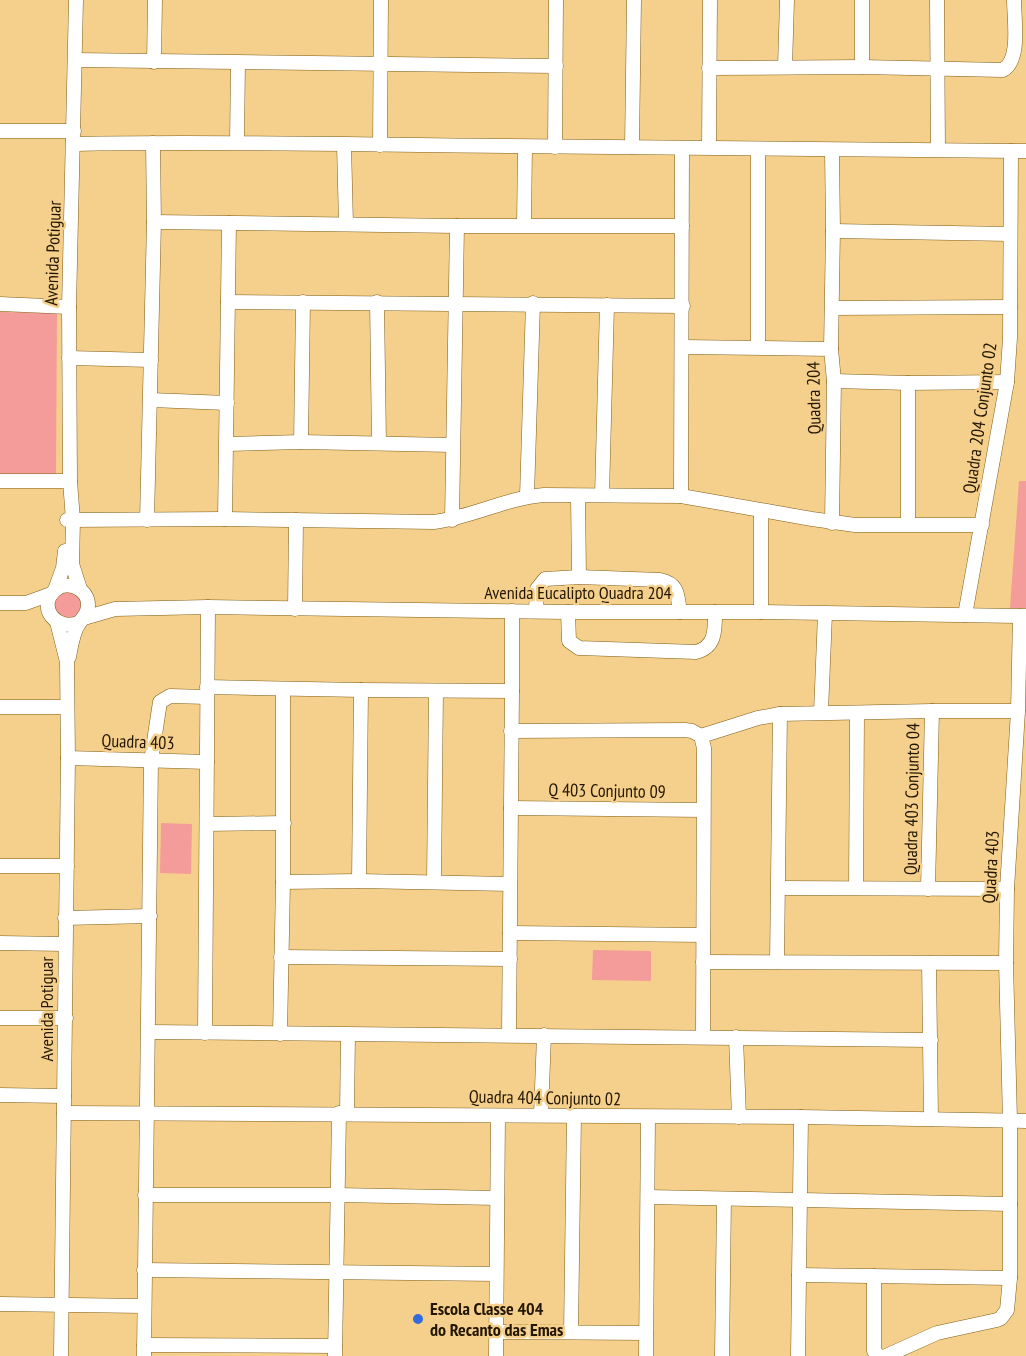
<svg xmlns="http://www.w3.org/2000/svg" width="1026" height="1356" viewBox="0 0 1026 1356" font-family="'PT Sans Narrow',sans-serif">
<style>
.green{fill:#f49c99}
.lines{fill:none;stroke-linecap:round;stroke-linejoin:round}
.minor-casing{stroke:#7f5e15;stroke-width:15}
.minor{stroke:#fff;stroke-width:14}
.poi-dot{fill:#326bda;stroke:#f5d08c;stroke-width:2}
.labels{text-anchor:middle;stroke-width:5;stroke-linejoin:round;paint-order:stroke}
.street-label{font-size:18px;fill:#231600;stroke:#f5d08c}
.poi-label{font-size:18px;font-weight:bold;fill:#231600;stroke:#f5d08c;text-anchor:start}
</style>
<rect width="100%" height="100%" fill="#f5d08c"/>
<!-- green -->
<g class="green">
<polygon points="0,312 57,313 56,474 0,476"/>
<polygon points="1019,481 1026,481 1026,608 1010,608"/>
<polygon points="70,589 84,603 78,619 59,619 52,605 54,598"/>
<polygon points="161,823 192,824 191,874 160,873"/>
<polygon points="593,950 651,951 651,981 592,980"/>
</g>
<g class="lines">
<!-- minor casing -->
<g class="minor-casing">
<g id="minor">
<polyline points="76,0 69,307 70,481 73,520 72,564 80,589"/>
<polyline points="937,0 938,149"/>
<polyline points="75,60 556,66"/>
<polyline points="154,62 155,0"/>
<polyline points="785,67 787,0"/>
<polyline points="862,67 862,0"/>
<path d="M709,68l153,-1 141,3c18,-10 11,-51 11,-70"/>
<polyline points="0,131 74,131"/>
<polyline points="237,142 238,63"/>
<path d="M74,144c145,-3 290,1 435,2 173,2 345,3 517,5"/>
<polyline points="344,145 346,224"/>
<polyline points="380,145 381,0"/>
<polyline points="555,147 556,0"/>
<polyline points="632,147 634,0"/>
<polyline points="709,147 710,0"/>
<polyline points="154,222 457,226 682,226"/>
<polyline points="524,225 525,147"/>
<polyline points="833,231 1010,234"/>
<polyline points="228,302 683,306"/>
<polyline points="377,302 379,443"/>
<polyline points="0,304 69,307"/>
<polyline points="832,308 1010,307"/>
<polyline points="682,347 831,349 834,381 832,523"/>
<polyline points="758,347 758,149"/>
<polyline points="831,349 833,231 832,150"/>
<polyline points="69,358 151,360"/>
<polyline points="834,381 908,383 1007,382"/>
<polyline points="908,383 908,524"/>
<polyline points="151,400 227,403"/>
<polyline points="301,442 303,302"/>
<polyline points="227,444 301,442 452,445"/>
<polyline points="0,481 70,481"/>
<polyline points="602,495 607,305"/>
<polyline points="527,496 533,303"/>
<polyline points="578,496 579,577"/>
<polyline points="681,496 682,148"/>
<polyline points="225,519 229,223"/>
<path d="M67,520l158,-1 209,3c38,-5 72,-24 110,-27l137,1 131,23 43,6h127"/>
<polyline points="147,520 154,222 153,143"/>
<polyline points="452,520 457,226"/>
<polyline points="55,590 63,568 65,551"/>
<polyline points="0,603 26,603 51,594"/>
<polyline points="295,609 296,520"/>
<polyline points="512,611 512,691"/>
<path d="M536,611l1,-22 8,-10 34,-2 81,3c19,4 17,15 20,32"/>
<path d="M568,612l1,29 10,7 117,4c20,-5 19,-23 19,-40"/>
<polyline points="761,612 761,511"/>
<polyline points="965,615 1007,382 1010,338 1011,151"/>
<polyline points="84,618 115,609 208,607 568,612 761,612 1026,616"/>
<polyline points="57,622 67,662 68,758 61,1356"/>
<path d="M69,657c2,-11 4,-26 11,-35 4,-6 8,-9 8,-16 1,-17 -21,-27 -33,-16 -19,17 2,43 25,32"/>
<polyline points="207,687 361,690 512,691 509,1034"/>
<polyline points="0,707 67,707"/>
<polyline points="821,712 825,614"/>
<polyline points="511,731 685,730 692,731 701,736 704,748 703,1036"/>
<polyline points="701,736 758,718 780,714 932,711 1018,711"/>
<polyline points="68,758 207,762"/>
<polyline points="511,808 703,810"/>
<polyline points="207,824 284,823"/>
<polyline points="0,866 67,866"/>
<polyline points="359,881 361,690"/>
<polyline points="283,882 359,881 510,884"/>
<polyline points="434,882 436,691"/>
<polyline points="779,888 1007,889"/>
<polyline points="856,888 857,713"/>
<polyline points="928,889 932,711"/>
<polyline points="65,918 150,916"/>
<polyline points="510,933 703,935"/>
<polyline points="0,943 65,944"/>
<polyline points="281,957 510,959"/>
<polyline points="703,962 1006,963"/>
<polyline points="777,962 780,714"/>
<polyline points="929,963 931,1119"/>
<polyline points="0,1018 66,1018"/>
<path d="M149,1032c260,2 521,4 782,8"/>
<polyline points="205,1033 208,607"/>
<polyline points="280,1034 283,882 283,689"/>
<polyline points="736,1037 739,1117"/>
<polyline points="0,1095 64,1096"/>
<polyline points="64,1113 801,1117 1026,1121"/>
<polyline points="347,1113 348,1035"/>
<polyline points="541,1115 544,1035"/>
<polyline points="145,1195 337,1195 497,1198"/>
<polyline points="648,1197 1010,1204"/>
<polyline points="144,1270 496,1274"/>
<polyline points="799,1275 1010,1278"/>
<polyline points="874,1276 874,1351 879,1356"/>
<polyline points="0,1304 143,1306"/>
<polyline points="496,1332 646,1333"/>
<polyline points="571,1332 574,1116"/>
<polyline points="144,1345 335,1346"/>
<polyline points="144,1356 151,761 160,702 170,696 207,697"/>
<polyline points="335,1356 339,1113"/>
<polyline points="496,1356 498,1116"/>
<polyline points="646,1356 648,1117"/>
<polyline points="722,1356 724,1199"/>
<polyline points="798,1356 801,1117"/>
<polyline points="886,1356 937,1333 997,1320 1001,1318 1007,1310 1010,1278 1010,1120 1006,963 1007,889 1018,711 1020,616"/>
</g>
</g>
<!-- minor -->
<use href="#minor" class="minor"/>
</g>
<!-- markers -->
<circle class="poi-dot" cx="418" cy="1319" r="6"/>
<g class="labels">
<!-- street labels -->
<g class="street-label">
<text transform="translate(53 253) rotate(-88)" y="6">Avenida Potiguar</text>
<text transform="translate(814 398) rotate(-91)" y="6">Quadra 204</text>
<text transform="translate(980 418) rotate(-82)" y="6">Quadra 204 Conjunto 02</text>
<text x="578" y="599">Avenida Eucalipto Quadra 204</text>
<text transform="translate(138 742) rotate(2)" y="6">Quadra 403</text>
<text transform="translate(607 791) rotate(1)" y="6">Q 403 Conjunto 09</text>
<text transform="translate(912 799) rotate(-89)" y="6">Quadra 403 Conjunto 04</text>
<text transform="translate(991 867) rotate(-87)" y="6">Quadra 403</text>
<text transform="translate(47 1009) rotate(-90)" y="6">Avenida Potiguar</text>
<text transform="translate(545 1098) rotate(1)" y="6">Quadra 404 Conjunto 02</text>
</g>
<!-- poi labels -->
<g class="poi-label">
<text x="430" y="1315">Escola Classe 404<tspan x="430" dy="21">do Recanto das Emas</tspan></text>
</g>
</g>
</svg>
